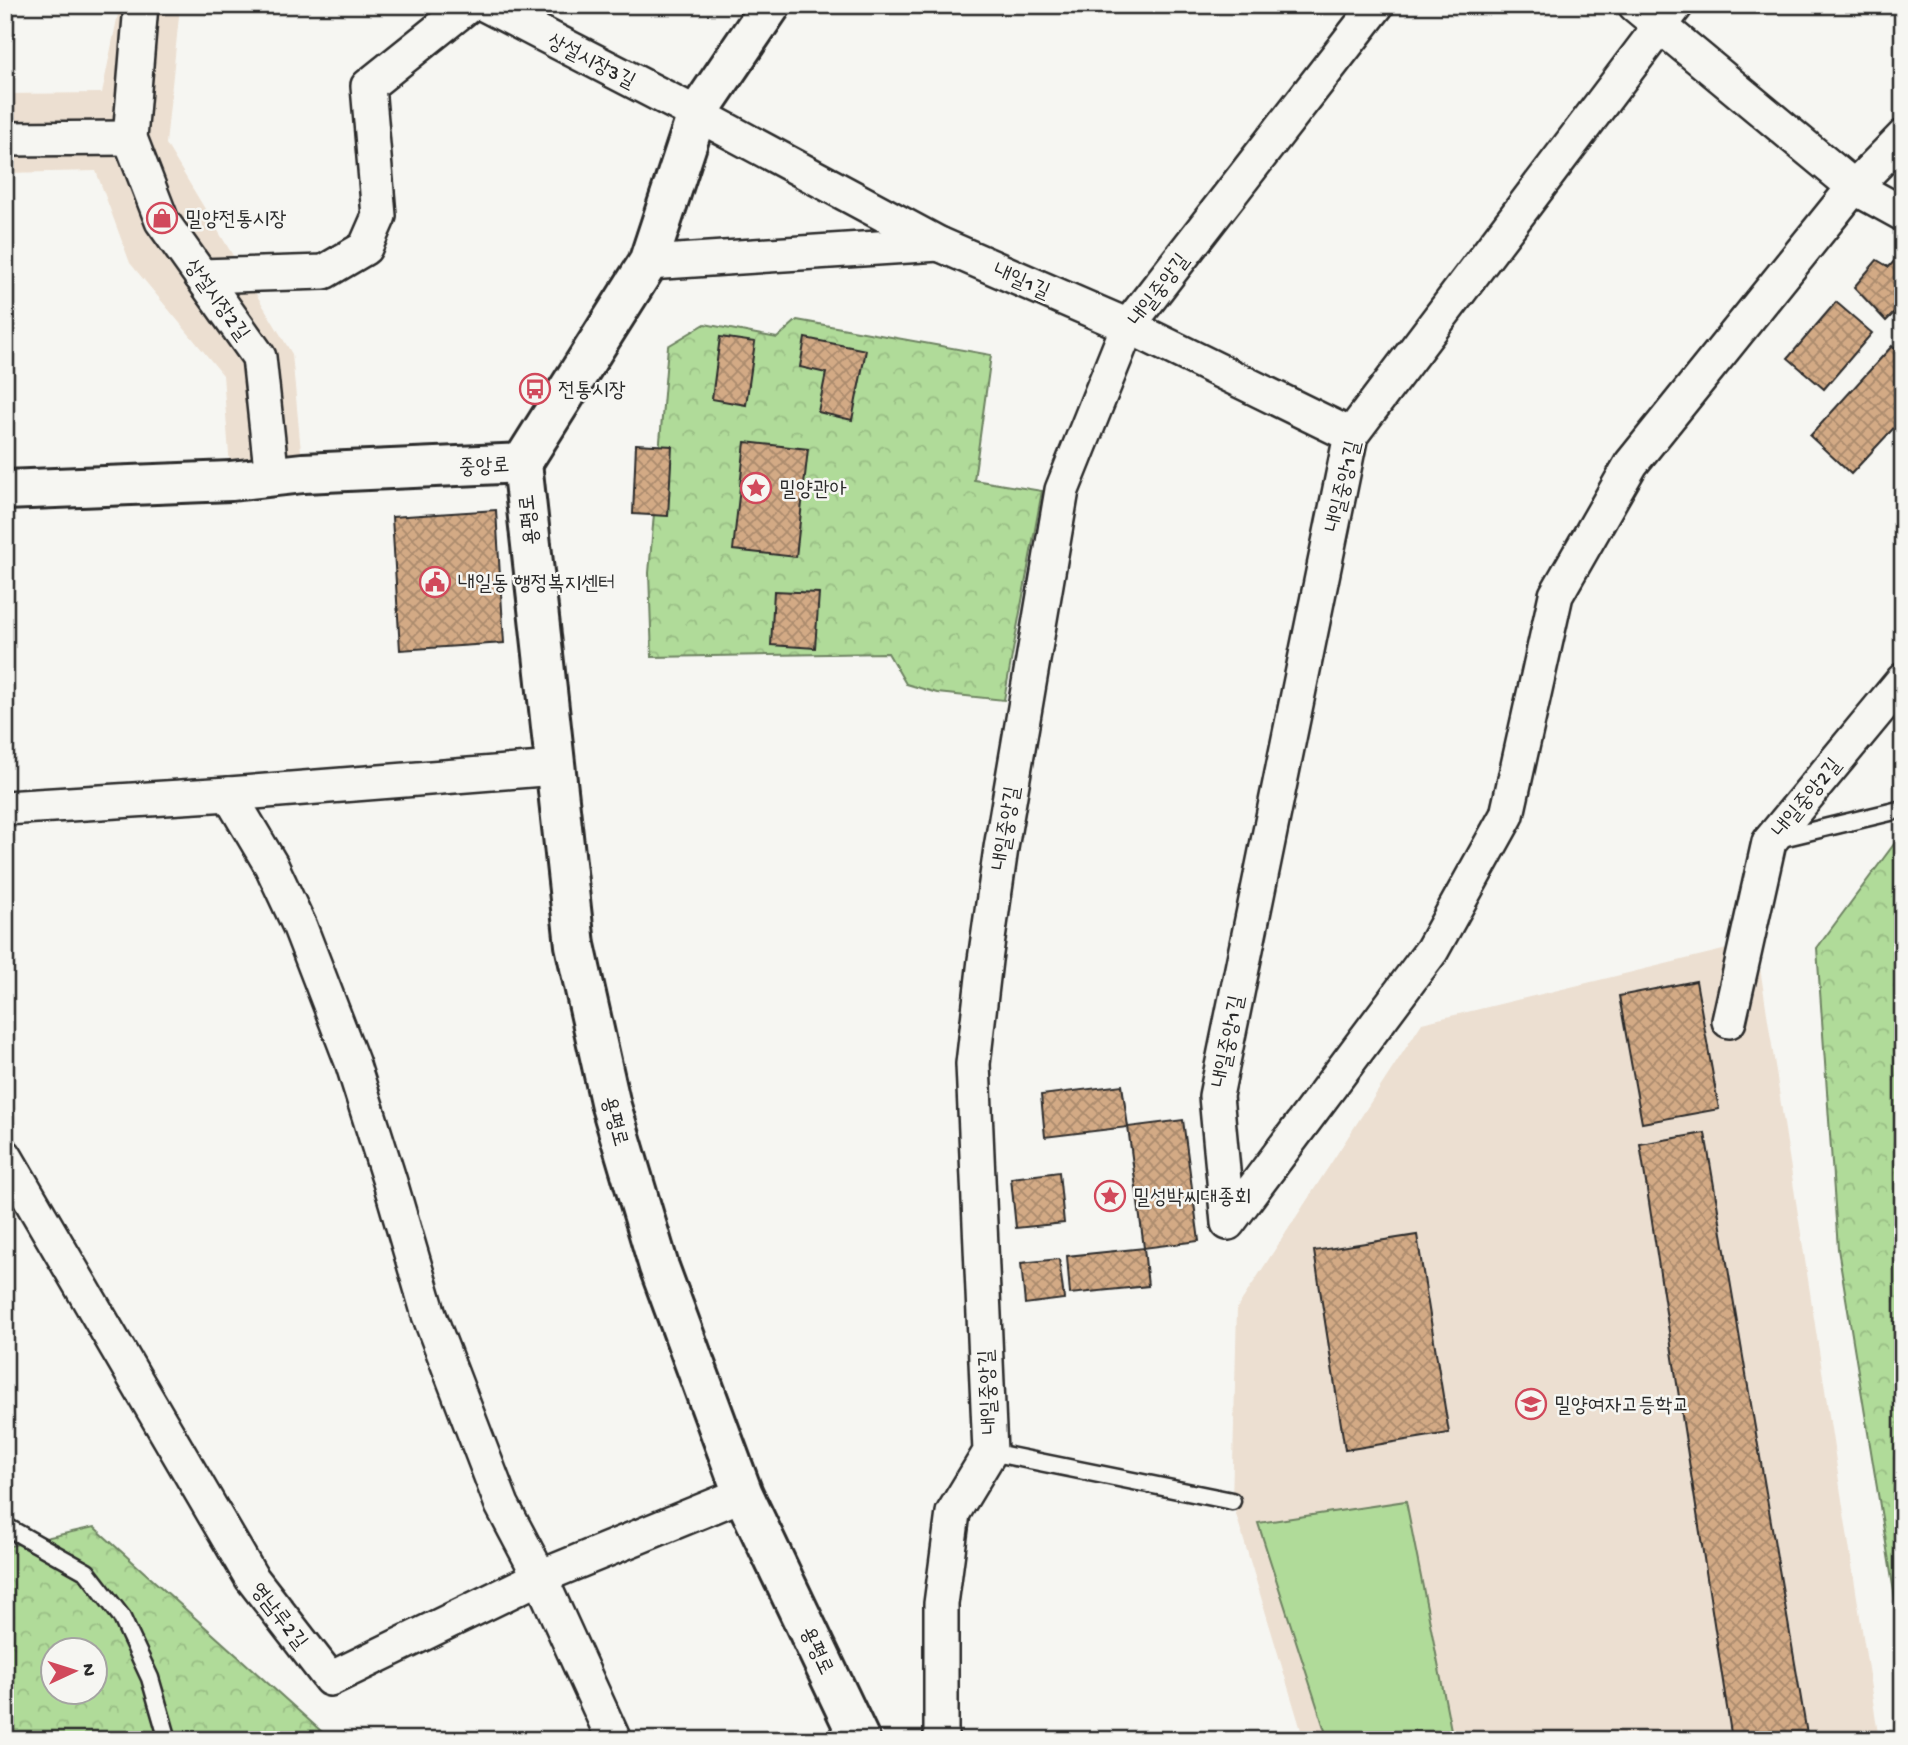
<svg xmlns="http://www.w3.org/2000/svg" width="1908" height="1745" viewBox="0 0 1908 1745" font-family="'Gochi Hand','Poor Story',sans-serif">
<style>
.built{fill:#ecdfd1}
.forest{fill:url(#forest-crowns);stroke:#6e8362;stroke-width:2;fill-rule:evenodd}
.pitch{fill:#b0db99;stroke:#6e8362;stroke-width:2}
.building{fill:url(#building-cross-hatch);stroke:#2b2b2b;stroke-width:2}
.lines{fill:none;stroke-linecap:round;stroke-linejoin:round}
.lane-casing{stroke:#2b2b2b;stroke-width:21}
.street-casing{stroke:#2b2b2b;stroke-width:38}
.secondary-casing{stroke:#2b2b2b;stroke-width:44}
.lane{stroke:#f6f6f2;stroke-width:16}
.street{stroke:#f6f6f2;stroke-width:33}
.secondary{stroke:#f6f6f2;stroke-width:38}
.labels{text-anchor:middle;stroke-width:5;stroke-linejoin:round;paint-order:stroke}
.street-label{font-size:21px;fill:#2b2b2b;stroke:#f6f6f2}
.poi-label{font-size:21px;fill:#2b2b2b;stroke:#f6f6f2;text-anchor:start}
</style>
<defs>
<pattern id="forest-crowns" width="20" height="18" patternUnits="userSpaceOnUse" patternTransform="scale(1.75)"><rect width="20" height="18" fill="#b0db99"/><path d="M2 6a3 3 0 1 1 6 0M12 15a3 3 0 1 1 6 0" fill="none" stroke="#98bc84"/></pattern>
<pattern id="building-cross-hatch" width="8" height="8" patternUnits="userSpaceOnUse" patternTransform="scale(1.75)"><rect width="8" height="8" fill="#d3aa85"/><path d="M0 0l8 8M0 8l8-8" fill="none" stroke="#ab8b6d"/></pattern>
</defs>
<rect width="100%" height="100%" fill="#f6f6f2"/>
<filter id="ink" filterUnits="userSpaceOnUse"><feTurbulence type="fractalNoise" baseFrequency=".0143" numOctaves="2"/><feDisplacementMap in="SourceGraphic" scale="14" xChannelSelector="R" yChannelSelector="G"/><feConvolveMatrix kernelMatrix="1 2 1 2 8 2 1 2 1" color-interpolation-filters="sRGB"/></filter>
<g filter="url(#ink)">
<!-- built -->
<g class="built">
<polygon points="117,5 179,5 179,16 166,144 292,354 303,473 231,481 223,375 130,263 96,171 5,173 5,94 102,93 118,14"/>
<polygon points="1756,942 1879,1740 1304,1740 1232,1501 1237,1308 1422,1023"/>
</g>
<!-- forest -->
<g class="forest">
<polygon points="797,320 991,355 974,480 1042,491 1004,700 937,693 906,684 888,653 652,657 649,573 668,346 705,324 777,338"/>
<polygon points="1903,832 1903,1647 1838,1249 1817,948"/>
<path d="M94,1527l237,213h-326v-193zM52,1650h42v42h-42z"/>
</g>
<!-- pitch -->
<polygon class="pitch" points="1406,1501 1453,1740 1328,1740 1258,1523"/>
<!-- building -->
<g class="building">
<polygon points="1902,252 1903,304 1886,321 1854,287 1877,260 1889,267"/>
<polygon points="1836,302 1872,333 1824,389 1788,358"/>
<polygon points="720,337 755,342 746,405 712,399"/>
<polygon points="805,338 866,350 852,420 818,412 826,373 800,367"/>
<polygon points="1892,346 1903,356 1903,418 1851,474 1810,436"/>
<polygon points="745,442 808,449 796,557 733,550"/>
<polygon points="636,444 672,446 668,516 633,514"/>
<polygon points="496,510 504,643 400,650 392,517"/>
<polygon points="774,591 819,593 815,648 771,645"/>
<polygon points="1696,981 1719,1109 1642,1123 1619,996"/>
<polygon points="1122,1085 1128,1127 1045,1137 1041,1095"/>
<polygon points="1183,1120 1199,1241 1144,1248 1128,1127"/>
<polygon points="1705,1133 1808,1740 1732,1740 1640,1144"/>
<polygon points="1059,1172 1064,1223 1016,1228 1011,1178"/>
<polygon points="1417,1235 1449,1433 1345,1450 1314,1251"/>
<polygon points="1144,1248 1148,1286 1070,1294 1067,1256"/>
<polygon points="1059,1259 1064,1299 1025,1304 1021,1263"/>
</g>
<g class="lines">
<!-- lane casing -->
<g class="lane-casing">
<g id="lane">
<polyline points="1778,839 1903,809"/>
<polyline points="990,1452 1232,1501"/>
<polyline points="5,1526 87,1572 121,1616 150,1678 168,1740"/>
</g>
</g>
<!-- street casing -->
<g class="street-casing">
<g id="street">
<polyline points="141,5 130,138 162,221 259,357 272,478"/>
<polyline points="486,5 697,114 939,244 1128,326 1351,435"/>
<polyline points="1635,5 1854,187 1903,214"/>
<polyline points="1676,5 1351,435 1216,1096 1228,1223 1432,950 1507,815 1556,595 1631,464 1854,187 1903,137"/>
<polyline points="5,139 130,138"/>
<polyline points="648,263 939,244"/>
<polyline points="201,276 324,272 365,248 379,216 368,86 469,5"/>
<polyline points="229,794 271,865 300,927 352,1062 390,1182 429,1315 502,1505 540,1577 614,1740"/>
<polyline points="5,808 229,794 555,768"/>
<polyline points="1729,1021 1769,842 1903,680"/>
<polyline points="5,1156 251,1577 330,1679 540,1577 743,1494"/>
<polyline points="941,1740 941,1604 953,1513 990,1452 973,1064 985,960 1001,848 1062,490 1128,326 1377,5"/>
</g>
</g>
<!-- secondary casing -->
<g class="secondary-casing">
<g id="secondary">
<polyline points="522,463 575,945 611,1106 659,1267 743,1494 860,1740"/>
<polyline points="5,490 231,481 303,473 522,463 648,263 697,114 771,5"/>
</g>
</g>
<!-- lane -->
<use href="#lane" class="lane"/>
<!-- street -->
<use href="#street" class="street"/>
<!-- secondary -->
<use href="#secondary" class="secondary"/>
</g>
</g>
<!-- icons -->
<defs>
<g id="shop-ring" transform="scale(1.575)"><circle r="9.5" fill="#f6f6f2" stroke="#d1495b" stroke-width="1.5"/><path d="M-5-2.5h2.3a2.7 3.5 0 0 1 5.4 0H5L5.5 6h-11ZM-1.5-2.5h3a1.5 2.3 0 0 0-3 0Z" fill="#d1495b"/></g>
<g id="bus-ring" transform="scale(1.575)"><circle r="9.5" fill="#f6f6f2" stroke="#d1495b" stroke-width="1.5"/><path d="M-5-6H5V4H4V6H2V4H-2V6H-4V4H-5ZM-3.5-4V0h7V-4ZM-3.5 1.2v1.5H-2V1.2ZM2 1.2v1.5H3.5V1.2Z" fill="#d1495b"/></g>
<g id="sight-ring" transform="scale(1.575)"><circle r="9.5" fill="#f6f6f2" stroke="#d1495b" stroke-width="1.5"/><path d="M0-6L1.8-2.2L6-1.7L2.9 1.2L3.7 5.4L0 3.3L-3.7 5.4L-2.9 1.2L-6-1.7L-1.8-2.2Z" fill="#d1495b"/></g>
<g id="civic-ring" transform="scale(1.575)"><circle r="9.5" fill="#f6f6f2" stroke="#d1495b" stroke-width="1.5"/><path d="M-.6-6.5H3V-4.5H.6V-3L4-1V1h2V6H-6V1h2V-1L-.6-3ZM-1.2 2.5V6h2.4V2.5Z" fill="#d1495b"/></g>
<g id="school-ring" transform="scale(1.575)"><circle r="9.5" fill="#f6f6f2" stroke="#d1495b" stroke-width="1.5"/><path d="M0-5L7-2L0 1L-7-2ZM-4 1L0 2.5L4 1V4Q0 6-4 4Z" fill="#d1495b"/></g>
</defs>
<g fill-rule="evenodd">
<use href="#shop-ring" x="162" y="218"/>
<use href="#bus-ring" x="535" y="389"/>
<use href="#sight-ring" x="756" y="488"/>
<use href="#civic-ring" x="435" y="582"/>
<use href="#sight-ring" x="1110" y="1196"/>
<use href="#school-ring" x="1531" y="1404"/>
</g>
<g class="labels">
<!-- street labels -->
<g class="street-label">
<text transform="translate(592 60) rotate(27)" y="7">상설시장3길</text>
<text transform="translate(1022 280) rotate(23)" y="7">내일1길</text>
<text transform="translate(1158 289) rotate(-53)" y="7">내일중앙길</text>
<text transform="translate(218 299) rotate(54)" y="7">상설시장2길</text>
<text transform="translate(484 465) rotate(-3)" y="7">중앙로</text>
<text transform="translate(1342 486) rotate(-77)" y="7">내일중앙1길</text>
<text transform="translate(528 520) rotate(-96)" y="7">용평로</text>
<text transform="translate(1806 797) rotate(-51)" y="7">내일중앙2길</text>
<text transform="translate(1005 828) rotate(-81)" y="7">내일중앙길</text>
<text transform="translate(1227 1041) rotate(-79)" y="7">내일중앙1길</text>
<text transform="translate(616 1121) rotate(75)" y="7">용평로</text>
<text transform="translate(987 1392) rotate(-93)" y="7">내일중앙길</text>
<text transform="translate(280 1615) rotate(52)" y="7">영남루2길</text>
<text transform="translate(818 1650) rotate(65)" y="7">용평로</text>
</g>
<!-- poi labels -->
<g class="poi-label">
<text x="185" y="225">밀양전통시장</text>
<text x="558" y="396">전통시장</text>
<text x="779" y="495">밀양관아</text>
<text x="458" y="589">내일동 행정복지센터</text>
<text x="1133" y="1203">밀성박씨대종회</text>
<text x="1554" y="1411">밀양여자고등학교</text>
</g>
</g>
<!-- margin -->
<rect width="1908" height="1745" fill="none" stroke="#f6f6f2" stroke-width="28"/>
<rect x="14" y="14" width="1880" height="1717" fill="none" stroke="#2b2b2b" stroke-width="2.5" filter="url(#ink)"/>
<!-- north arrow -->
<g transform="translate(74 1671) rotate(86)"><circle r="33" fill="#f6f6f2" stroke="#a5a5a2" stroke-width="2"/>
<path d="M0-5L12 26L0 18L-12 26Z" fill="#d1495b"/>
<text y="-10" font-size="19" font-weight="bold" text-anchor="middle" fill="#2b2b2b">N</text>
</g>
</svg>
